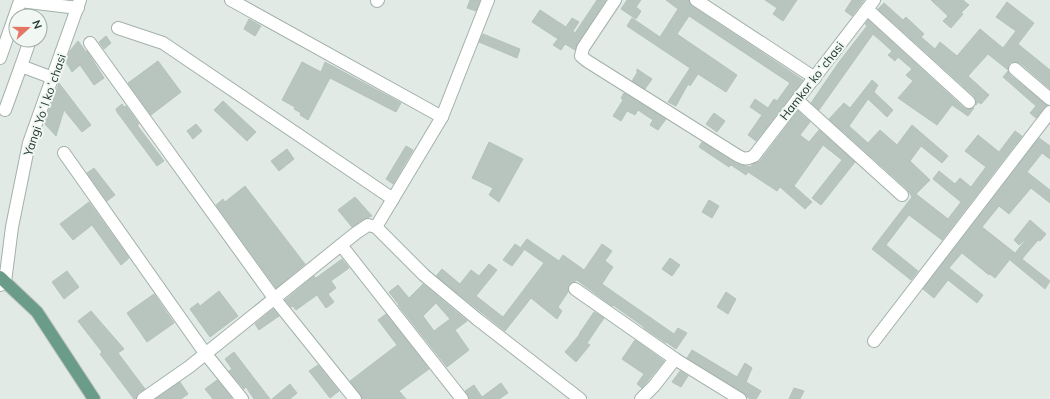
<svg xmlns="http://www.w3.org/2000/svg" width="1050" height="399" viewBox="0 0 1050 399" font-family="Mulish,sans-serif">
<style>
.building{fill:#b7c5be;stroke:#b4c3bb;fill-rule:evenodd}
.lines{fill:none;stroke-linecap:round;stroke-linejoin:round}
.minor-casing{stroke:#a4b1ab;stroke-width:14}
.major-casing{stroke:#bdc4c1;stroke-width:14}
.minor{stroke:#fff;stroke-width:12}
.major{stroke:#6a9c89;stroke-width:12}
.labels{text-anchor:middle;stroke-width:4;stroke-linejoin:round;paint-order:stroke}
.street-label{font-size:12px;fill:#233931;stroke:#f1f7f3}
</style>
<rect width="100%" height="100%" fill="#e1eae5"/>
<!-- building -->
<g class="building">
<polygon points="470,0 480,0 476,11 467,8"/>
<polygon points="597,0 606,0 577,44 575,50 565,44 561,50 553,45 558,39 532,22 540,10 566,27 572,18 579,22 573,31 575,33"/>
<polygon points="627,0 641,0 636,7 641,11 636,19 621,9"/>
<polygon points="666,0 689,0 692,6 803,80 756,141 748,135 762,115 750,107 755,99 768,108 774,99 777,101 790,83 689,16 677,34 737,75 726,92 698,74 690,86 688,84 676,106 668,102 690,68 627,26 632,18 660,37 678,9"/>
<polygon points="765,0 797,0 783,21 773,14 777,8"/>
<polygon points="852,0 864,0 852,16 845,11"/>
<polygon points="931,0 963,0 969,5 961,13 963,14 951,28 943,21 948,16"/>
<polygon points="1007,2 1034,23 1018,44 1050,70 1050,89 1020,63 1012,62 1009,64 1008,70 988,54 968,76 989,95 981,104 978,102 976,105 976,100 974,96 878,9 884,3 903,20 906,17 924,34 921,37 935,49 940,42 957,56 980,29 1003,48 1016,31 996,17"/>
<polygon points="249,19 261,26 255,36 244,29"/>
<polygon points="868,20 964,108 968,109 974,108 968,116 952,105 937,125 898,98 913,81 906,75 912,69 898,57 895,61 888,55 892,51 873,34 819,110 811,103 839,62 867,26 865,24"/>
<polygon points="483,34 520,49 517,58 479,42"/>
<polygon points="106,36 111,43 104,49 99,42"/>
<polygon points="78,41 86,52 87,51 104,78 94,85 80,65 72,72 66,62 70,51"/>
<polygon points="158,61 181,92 151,115 128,83"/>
<polygon points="302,62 321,72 325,62 401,103 396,112 330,78 308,120 300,115 301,113 294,109 295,107 282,100"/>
<polygon points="637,69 652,79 645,89 632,81 637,73"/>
<polygon points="1008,71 1010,75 1047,105 1036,118 1030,113 1036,106 1003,77"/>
<polygon points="872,80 878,85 874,92 893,110 887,117 868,99 849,126 868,143 880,130 897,145 912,125 948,156 942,163 921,146 910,161 930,180 916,194 948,219 961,202 933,179 939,171 955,184 960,178 971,187 986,167 965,151 978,135 999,152 1015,131 1022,136 942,240 909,215 886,245 918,271 911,280 872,249 912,197 907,189 829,119 844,103 850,108"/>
<polygon points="59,83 91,125 82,132 64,110 56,136 44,123"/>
<polygon points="624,93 666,119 658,130 650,125 653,120 638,110 635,115 627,111 621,121 613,116 623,100 621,98"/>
<polygon points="223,101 256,132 247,141 214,110"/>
<polygon points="122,104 124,107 126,106 139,124 137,125 164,161 157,166 117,112 116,109"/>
<polygon points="798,111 810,122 800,135 809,142 819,130 855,162 821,205 812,198 842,160 823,145 794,186 812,202 805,209 780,187 777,191 748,172 752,165 760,161"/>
<polygon points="714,113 725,121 717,132 706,124"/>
<polygon points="196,124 202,131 193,139 187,131"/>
<polygon points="1039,138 1050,146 1050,159 1042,153 1027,172 1050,190 1050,203 1031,188 1009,214 999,206 982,227 1015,253 995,278 990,274 989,275 962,253 949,268 983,295 977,303 948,280 934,298 923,289"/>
<polygon points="489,142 523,159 499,202 489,195 493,188 472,178"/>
<polygon points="702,142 737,164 751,167 746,175 731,165 729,167 699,147"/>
<polygon points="406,146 413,150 393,184 386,179"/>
<polygon points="287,149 294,159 279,171 271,161"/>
<polygon points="94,168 115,195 107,201 87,173"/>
<polygon points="245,186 305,264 276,288 216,205 223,199 225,202"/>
<polygon points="355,197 372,216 364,219 352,227 338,210"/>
<polygon points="709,200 719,206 712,218 702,212"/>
<polygon points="89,202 129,258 121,265 92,225 73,240 60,224"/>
<polygon points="1030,220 1046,234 1040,241 1038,240 1022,259 1050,281 1045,289 1010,260 1026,239 1025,239 1019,245 1014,240"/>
<polygon points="527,239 559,261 563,255 584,270 602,244 612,251 605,261 613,267 602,284 674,334 678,328 687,333 676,349 666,342 666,343 644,328 644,327 613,305 612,306 577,280 569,285 568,292 558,307 562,311 557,319 531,298 505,331 436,276 442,269 460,284 471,270 479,276 489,264 497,270 476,296 503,317 544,263 521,247"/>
<polygon points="515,244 524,250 512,266 503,260"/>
<polygon points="670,258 680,265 672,276 662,269"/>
<polygon points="342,259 349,268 331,281 336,288 328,294 334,302 326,308 317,295 296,310 293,306 291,307 285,300 314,276 316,278"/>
<polygon points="67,271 79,287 64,299 52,282"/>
<path d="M423,284l44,37 -12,9 14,20 -22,17 -49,-62h1l-10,-13 9,-7 11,13zM436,303l14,16 -16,12 -11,-15z"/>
<polygon points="219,291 238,316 210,337 190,309 198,303 200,306"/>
<polygon points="726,292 736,299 728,314 717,307"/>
<polygon points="154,294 174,323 147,342 127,313"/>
<polygon points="273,309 279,316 259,330 255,324"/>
<polygon points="91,311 124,349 118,353 145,389 138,393 136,399 134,399 100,354 102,352 78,321"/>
<polygon points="594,312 604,318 587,343 590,345 576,362 565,352 580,334 579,334"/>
<polygon points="386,314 429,369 399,391 406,399 363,399 350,381 397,345 378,320"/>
<polygon points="635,340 664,361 642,388 637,384 644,374 622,359"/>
<polygon points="692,350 737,377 745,363 752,368 746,382 761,391 756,399 751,399 747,397 744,393 687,358"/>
<polygon points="234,352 250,373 270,399 254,399 246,387 244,389 229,371 232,369 225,359"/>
<polygon points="318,365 339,391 330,398 309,371"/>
<polygon points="680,371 688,376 681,387 672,382"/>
<polygon points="217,380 232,398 230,399 213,399 205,389"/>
<polygon points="180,382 188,394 181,399 156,399"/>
<polygon points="501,383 508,393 499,399 469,399 465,391 474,385 482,397"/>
<polygon points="290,384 297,393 290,399 272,399"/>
<polygon points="794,388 804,391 800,399 789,399"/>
</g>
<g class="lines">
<!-- minor casing -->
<g class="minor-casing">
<g id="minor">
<polyline points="231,0 442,117 488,0"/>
<path d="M615,0l-32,48 -2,8 6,5 148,93c8,5 11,6 19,2l120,-156"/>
<polyline points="696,0 815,78"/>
<polyline points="377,1 378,0"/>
<polyline points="867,9 969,102"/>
<polyline points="118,28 163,43 393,199"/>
<polyline points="90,43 274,298 355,399"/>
<polyline points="0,58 20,1 78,8"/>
<polyline points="21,66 30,40"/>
<polyline points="1015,69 1050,99"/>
<polyline points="797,100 902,195"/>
<polyline points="5,110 21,66 53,78"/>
<polyline points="64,153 205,353 242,399"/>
<polyline points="376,227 442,117"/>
<polyline points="341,245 462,399"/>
<polyline points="0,285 5,282 12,227 29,143 80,0"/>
<polyline points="575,289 675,359 740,399"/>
<polyline points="874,341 1050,112"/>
<polyline points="143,399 189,367 356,233 368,225 376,227 424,275 477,319 580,399"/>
<polyline points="641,399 654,386 675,359"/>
</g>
</g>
<!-- major casing -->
<g class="major-casing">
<polyline id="major" points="0,277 37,312 94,399"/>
</g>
<!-- minor -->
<use href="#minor" class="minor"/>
<!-- major -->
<use href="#major" class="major"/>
</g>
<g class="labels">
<!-- street labels -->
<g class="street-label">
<text transform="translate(812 81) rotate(-52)" y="4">Hamkor koʻchasi</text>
<text transform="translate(45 105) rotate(-71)" y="4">Yangi Yoʻl koʻchasi</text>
</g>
</g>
<!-- north arrow -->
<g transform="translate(28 28) rotate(69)"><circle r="19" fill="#f1f7f3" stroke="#9faba5"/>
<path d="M0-3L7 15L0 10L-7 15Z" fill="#e57665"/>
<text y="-6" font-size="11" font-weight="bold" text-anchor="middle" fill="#233931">N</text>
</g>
</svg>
